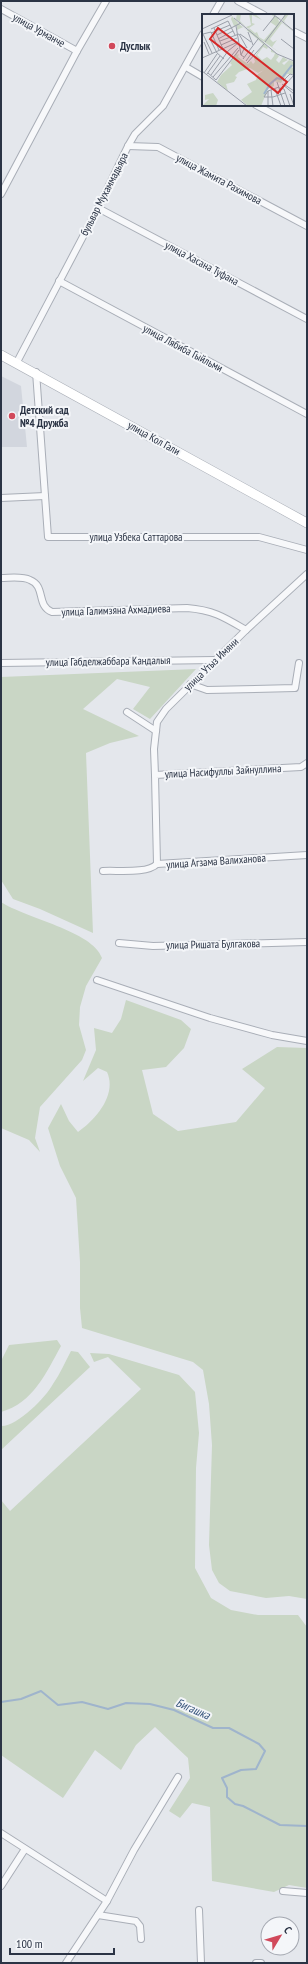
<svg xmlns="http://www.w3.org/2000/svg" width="308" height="1964" viewBox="0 0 308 1964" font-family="'PT Sans Narrow',sans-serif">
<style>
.built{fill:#d2d6de}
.green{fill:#c9d6c5}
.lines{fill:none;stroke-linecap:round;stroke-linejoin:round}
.stream{stroke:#9fb4cc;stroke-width:2}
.street-casing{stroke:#a9aeb7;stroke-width:8}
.secondary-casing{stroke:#a9aeb7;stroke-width:10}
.street{stroke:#f7f8fa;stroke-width:6}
.secondary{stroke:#fff;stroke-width:9}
.poi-dot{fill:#d1495b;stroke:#f4f6f9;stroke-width:1.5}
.labels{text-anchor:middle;stroke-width:4;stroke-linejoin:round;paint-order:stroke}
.street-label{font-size:11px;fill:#2b3445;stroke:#f4f6f9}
.poi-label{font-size:11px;font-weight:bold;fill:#2b3445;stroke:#f4f6f9;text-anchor:start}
.water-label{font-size:12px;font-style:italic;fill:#34527a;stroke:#f4f6f9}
.inset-river{fill:none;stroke:#9fb4cc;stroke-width:2}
.inset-road{fill:none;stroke:#9a9fa9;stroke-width:1}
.view{fill:#d62828;fill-opacity:0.15;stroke:#d62828;stroke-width:2}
.inset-edge{fill:none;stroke:#2b3445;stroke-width:2}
</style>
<rect width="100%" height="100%" fill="#e4e7ec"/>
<!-- built -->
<polygon class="built" points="1,376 21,386 27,447 1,447"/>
<!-- green -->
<g class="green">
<polygon points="196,669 150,719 133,709 150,687 117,679 83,709 139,736 110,743 86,753 93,933 40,909 13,899 1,880 1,677"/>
<path d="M1,902c24,16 92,29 101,56l-16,28 -6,21 -1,18 7,25 -4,10 -42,47 -5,31 5,14 -11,-12 -28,-12z"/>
<path d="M126,1000l55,20 10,9 -7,19 -18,19 -24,3 11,44 25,17 58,-9 29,-34 -23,-19 35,-22 30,1v551l-18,-3 -23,2 -36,-7 -11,-8 -7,-13 -3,-25 3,-100 -3,-41 -6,-34 -10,-8 -111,-34 -2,-20v-46l-4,-64 -16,-32 -12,-38 13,-24 8,17 9,11c19,-13 39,-38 29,-60l-9,-4 -15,13 13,-31 -2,-22 18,5 9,-14z"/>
<path d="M57,1340l4,6c-15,27 -28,57 -60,66v-51l8,-16z"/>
<path d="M71,1351l7,1 12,15 -89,83v-24c16,1 45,-29 52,-42 7,-10 12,-22 18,-33z"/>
<polygon points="90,1353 109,1354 179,1375 195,1392 199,1433 196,1468 195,1568 211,1598 231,1610 258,1615 298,1615 307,1627 307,1888 289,1885 274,1892 212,1881 210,1807 192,1803 180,1818 169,1811 190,1778 188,1758 155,1727 136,1745 121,1770 95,1750 63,1798 1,1755 1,1500 10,1511 141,1389 108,1357 94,1362"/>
</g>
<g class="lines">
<!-- stream -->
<polyline class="stream" points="1,1702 21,1699 41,1691 58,1705 82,1702 108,1709 126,1703 150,1704 174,1710 213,1728 229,1728 259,1744 265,1751 256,1769 241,1770 222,1778 227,1788 227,1797 235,1804 243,1806 280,1825 307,1826"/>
<!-- street casing -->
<g class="street-casing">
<g id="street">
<polyline points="238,1 264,15"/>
<polyline points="1,9 77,51"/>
<polyline points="213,15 221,1"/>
<polyline points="293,31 307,38"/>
<polyline points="186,67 203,77"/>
<polyline points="256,105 307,132"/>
<polyline points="128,146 158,147 307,226"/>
<polyline points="1,194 77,51 106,1"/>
<polyline points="98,208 307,319"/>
<polyline points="59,281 307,414"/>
<polyline points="17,362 98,208 128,146 135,134 163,106 203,34"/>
<polyline points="36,372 48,537 259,537 307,550"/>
<polyline points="1,498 45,496"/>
<path d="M1,578c9,0 21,-2 29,2 16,6 6,26 22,32l135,-4c26,2 37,9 59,22"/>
<polyline points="1,663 215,660"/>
<polyline points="190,684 207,690 295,688 299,663"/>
<polyline points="127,712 156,731"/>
<polyline points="155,775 154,749 157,722 166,709 246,630 307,574"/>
<polyline points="157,864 155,775 301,767 307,763"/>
<path d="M103,871c14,-1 44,3 54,-7l150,-9"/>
<polyline points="119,943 153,946 307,942"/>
<polyline points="97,980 210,1018 272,1035 307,1041"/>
<polyline points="1,1833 107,1901"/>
<polyline points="1,1886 25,1849"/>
<polyline points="283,1891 307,1893"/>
<polyline points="199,1910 201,1963"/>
<polyline points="98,1915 136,1921 140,1926 141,1939"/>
<polyline points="66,1963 107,1901 134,1850 178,1777"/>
<polyline points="256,1963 261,1963"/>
</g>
</g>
<!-- secondary casing -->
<g class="secondary-casing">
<polyline id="secondary" points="1,355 307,523"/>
</g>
<!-- street -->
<use href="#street" class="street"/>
<!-- secondary -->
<use href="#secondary" class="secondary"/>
</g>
<!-- markers -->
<g class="poi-dot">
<circle cx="112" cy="46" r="4"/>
<circle cx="12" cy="416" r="4"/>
</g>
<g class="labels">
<!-- street labels -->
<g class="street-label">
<text transform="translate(39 30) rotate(29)" y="4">улица Урманче</text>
<text transform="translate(219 179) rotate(28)" y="4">улица Жамита Рахимова</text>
<text transform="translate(104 194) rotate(-63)" y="4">бульвар Мухаммадьяра</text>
<text transform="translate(202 263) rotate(28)" y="4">улица Хасана Туфана</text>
<text transform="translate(183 348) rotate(28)" y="4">улица Лябиба Гыйльми</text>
<text transform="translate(154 438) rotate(29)" y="4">улица Кол Гали</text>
<text x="136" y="541">улица Узбека Саттарова</text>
<text transform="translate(116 610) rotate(-2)" y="4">улица Галимзяна Ахмадиева</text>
<text transform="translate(108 661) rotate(-1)" y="4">улица Габделжаббара Кандалыя</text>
<text transform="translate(211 664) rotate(-44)" y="4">улица Утыз Имяни</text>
<text transform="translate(223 771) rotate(-3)" y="4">улица Насифуллы Зайнуллина</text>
<text transform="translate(216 861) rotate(-4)" y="4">улица Агзама Валиханова</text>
<text transform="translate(213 944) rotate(-1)" y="4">улица Ришата Булгакова</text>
</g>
<!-- poi labels -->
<g class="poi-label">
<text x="120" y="50">Дуслык</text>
<text x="20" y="414">Детский сад<tspan x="20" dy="13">№4 Дружба</tspan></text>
</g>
<!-- water labels -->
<g class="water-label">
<text transform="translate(193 1709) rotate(23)" y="4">Бигашка</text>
</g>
</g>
<!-- overview -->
<g transform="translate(202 14)">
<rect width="92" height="92" fill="#e4e7ec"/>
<path d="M35,0h4l-1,7 6,6 5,-2 -2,-11h6l7,6 -10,-5v8l3,1 -6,4 6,5 2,-1 2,5 5,3 12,-14 -6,-4 4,-5 -3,-3 11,5 3,-5h4l-5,7 2,2 -4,-2 2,-4 -2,2 -4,-1 1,4 1,-1 11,8 3,3 -12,-9 -12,16 3,3 4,-2 -5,7 14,10 -29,-20 11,10 -1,2 -4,-2 -6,8 5,5 5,-3 4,3 3,-4 1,-3 -4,-1v-3l8,7 -3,4 3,3 4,-6 5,3 -6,3 2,2 5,-5 5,2 -2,6 2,-1v7h-7l-6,9 -7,-2v5l-6,3 -7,17h-13l-7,-6 11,-8 -5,-8 9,-4 2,-6 6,-4 -6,3 -8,-5 -11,4 -4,4 2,1 -3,5 -8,2 2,7 -11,-9 4,-7 11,-10 -2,-2 8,-12 -1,4 2,-1 -1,3 10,7 3,-3 2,3 2,-2 -1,-4 9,-14 -20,-17 -6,3v-4h-3l-3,-7 1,-3 7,8 8,6 3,-1 -3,-1 -11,-9zM11,79l5,7 -2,6h-14l7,-7 -4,1v-5z" fill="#c9d6c5"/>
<path class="inset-river" d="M62,80l6,-10 7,-6 4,1 11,-14"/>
<path class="inset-road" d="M71,0l21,17M32,4l43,36 17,7M34,12l5,29M12,14l9,21M0,15l30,-14M9,15l17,-8 7,14M61,17l12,-15M46,18l5,13M9,19l19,-8M1,20l8,-2 8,18M1,20l9,19M38,20l11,8M15,21l24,-12M8,25l7,14 7,6M16,25l15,-8M79,25l13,10M18,27l19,-7 8,14M2,28l5,12M63,28l21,-28M19,31l16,-7M42,43l-3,-2 4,-8M0,44l36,-16M41,45l15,-20M44,47l8,-11M45,49l17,-19M0,57l45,35M2,59l13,-19M6,59l8,7 23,-30M5,60l13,-18M9,61l17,-24 10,-8M92,61l-9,10 9,6M11,63l25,-29M81,67l7,-7 3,1M75,68l8,24M80,70l12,10M77,74l5,1 6,17M73,75l6,17M69,76l2,16M66,77v15M88,80l4,12M71,83h-9l4,-6 11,-4M71,83l12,-4"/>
<path class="view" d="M16,14l69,54 -9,11 -68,-54z"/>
<rect width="92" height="92" class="inset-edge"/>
</g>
<!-- border -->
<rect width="308" height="1964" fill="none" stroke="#2b3445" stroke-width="4"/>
<!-- north arrow -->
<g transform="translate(280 1936) rotate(52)"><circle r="19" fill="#f4f6f9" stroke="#a4a8b1"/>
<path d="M0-3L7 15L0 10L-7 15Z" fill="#d1495b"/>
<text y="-6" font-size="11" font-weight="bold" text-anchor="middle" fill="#2b3445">С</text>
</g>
<!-- scale -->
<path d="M10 1948v6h104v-6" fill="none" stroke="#2b3445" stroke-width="2"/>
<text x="16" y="1948" font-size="12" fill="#2b3445" stroke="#f4f6f9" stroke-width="3" paint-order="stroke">100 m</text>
</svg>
